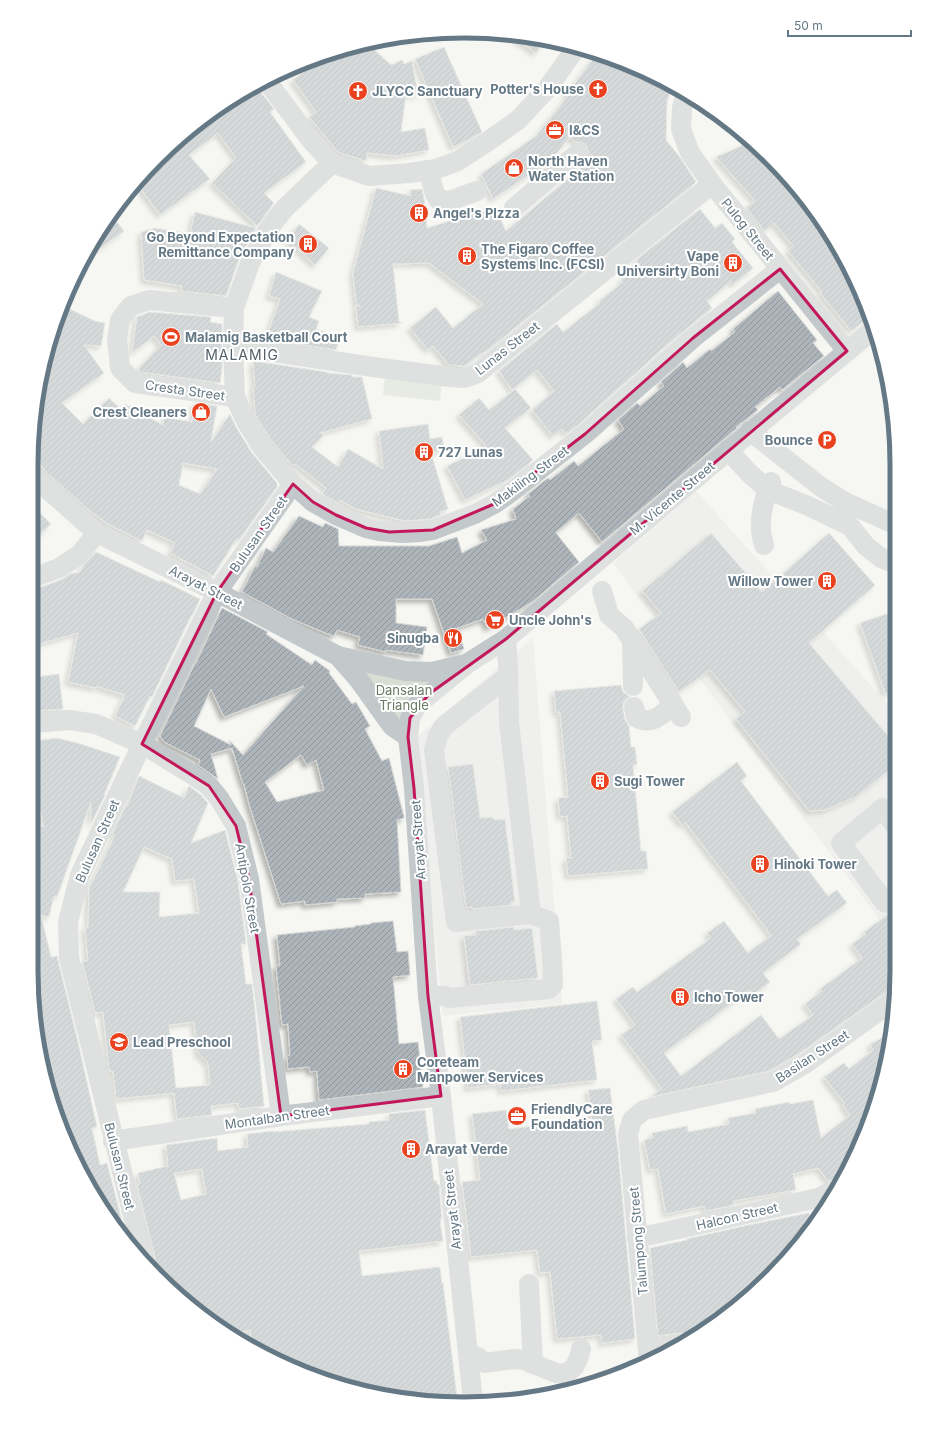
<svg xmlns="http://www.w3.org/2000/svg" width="928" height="1435" viewBox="0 0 928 1435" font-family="Inter,sans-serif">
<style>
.built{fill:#e7e8e6}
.green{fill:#d8ded3}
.building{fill:url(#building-hatch);stroke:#d7d7d5;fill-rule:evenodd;filter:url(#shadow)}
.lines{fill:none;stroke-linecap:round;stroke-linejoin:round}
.minor{stroke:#c3c8ca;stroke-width:20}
.marked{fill:none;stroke:#c2185b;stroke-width:3;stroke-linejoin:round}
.labels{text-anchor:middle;stroke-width:4;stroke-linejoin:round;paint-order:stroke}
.poi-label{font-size:13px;font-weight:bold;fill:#647885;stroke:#fff;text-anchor:start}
.street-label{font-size:13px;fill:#647885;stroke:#fff}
.park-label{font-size:13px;fill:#697c63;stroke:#fff}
.neighbourhood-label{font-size:14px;letter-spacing:1px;fill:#526069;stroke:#fff}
.rim{fill:none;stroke:#647885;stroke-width:5}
</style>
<defs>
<pattern id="building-hatch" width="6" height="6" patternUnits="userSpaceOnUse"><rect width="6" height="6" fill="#adb5ba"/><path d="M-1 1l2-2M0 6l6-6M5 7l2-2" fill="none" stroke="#90989d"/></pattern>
<filter id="shadow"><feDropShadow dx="-3.5" dy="3.5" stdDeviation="2" flood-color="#0004"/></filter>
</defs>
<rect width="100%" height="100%" fill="#f6f6f2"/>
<!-- built -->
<g class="built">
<polygon points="696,491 895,712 894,908 879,919 613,563"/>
<polygon points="533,638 562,1004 443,1016 415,738"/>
</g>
<!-- green -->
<g class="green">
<polygon points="386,366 443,372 440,401 383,395"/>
<polygon points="356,667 449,678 403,735"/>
<polygon points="561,1388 562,1392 520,1400 483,1402 483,1398"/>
</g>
<!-- building -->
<g class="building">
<polygon points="510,34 520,35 545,40 536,53"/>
<polygon points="367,43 391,65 402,60 404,64 412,61 418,95 406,94 401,132 425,128 429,150 395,156 367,153 366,161 338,152 309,117 316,112 293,80 314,64 311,61 352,46"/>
<polygon points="444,47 482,132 468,140 453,147 415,59"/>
<polygon points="600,53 672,85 667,102 666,140 679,156 696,182 484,353 483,352 465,366 449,365 433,346 428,350 410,328 436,307 453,328 483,304 429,263 393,264 399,322 402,323 358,327 356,305 361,307 356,302 353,273 376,188 411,196 410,190 422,189 424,198 427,228 495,207 506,231 594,157 589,153 586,145 581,142 575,142 570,137 550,161 493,199 481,174 536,136 568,96 566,95 594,58 595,60"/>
<polygon points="256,86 274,109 270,112 306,162 264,193 274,203 257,226 212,183 236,158 218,133 189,155 210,179 160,215 137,184 165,164 160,158 200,121"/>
<polygon points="748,143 763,152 808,201 852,273 869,317 851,331 820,293 822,292 788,251 793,246 774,223 765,231 746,208 755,201 716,157"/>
<polygon points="700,209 715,228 722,223 735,239 732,242 753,268 734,284 731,281 707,301 712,308 668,344 578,425 566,434 562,429 553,436 532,410 554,391 537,370 512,390 499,371 557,324 563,332 600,303 599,301 623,282 621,280 640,265 636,260"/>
<polygon points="195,212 256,228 239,259 226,296 181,291 182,286 144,280 141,232 155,228 190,234"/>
<polygon points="113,217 124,231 88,257 87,256"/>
<polygon points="299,224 329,248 315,265 288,240"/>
<polygon points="276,272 322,291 309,317 319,321 316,329 340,337 336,350 266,339 280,299 269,296"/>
<polygon points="778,291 817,340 813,343 824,356 782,390 780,387 755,407 758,410 736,427 737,428 602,542 579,513 556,532 556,533 579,562 532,602 488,628 483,619 457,628 464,649 451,653 432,599 396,599 396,623 427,627 423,655 386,650 386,652 358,645 360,637 337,630 334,636 323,632 292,619 242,592 255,566 257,567 266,548 273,552 299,516 323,527 325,523 338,529 339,546 429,546 457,537 462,553 487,540 481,530 516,519 513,509 530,496 528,494 548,478 550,480 574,461 578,466 624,429 618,420 637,403 640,406 664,386 661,382 683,362 687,368 710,349 711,351 735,332 733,329"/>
<path d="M63,306l32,15 10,2 -4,23 -17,-1 20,28 -42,30 21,21 26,-26 13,12 3,-6 38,21 1,-8 28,5 3,-19 22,3 -6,36 19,-28 6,13 16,26 25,30v4l-38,53 -2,-2 -24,38 -43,-23 5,-10 -28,-13 -5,11 -34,-17 -18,-13 -44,-39 -11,-14v-51l11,-55zM183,463l34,6 -17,25 -21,-9z"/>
<polygon points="150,312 211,317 210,322 222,324 222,369 220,383 140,372 139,371 140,367 161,345 154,336 132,353 137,317"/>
<polygon points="253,361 327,372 327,373 352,375 353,377 362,377 372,419 320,433 324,435 312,447 338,467 348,449 383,469 379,431 428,424 430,439 442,437 444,448 431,453 448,509 440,512 441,515 430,519 405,521 355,509 340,500 338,503 322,494 326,488 295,464 293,466 271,440 256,416 255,412 253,387 255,387"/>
<polygon points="515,389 531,408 505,428 533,460 508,480 465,500 447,466 487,447 459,415 479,398 489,410"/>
<polygon points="35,508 51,524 35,539"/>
<polygon points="711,533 762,592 829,533 875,585 809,643 895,744 895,765 857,796 825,810 809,811 736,719 745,712 710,670 679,692 639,629 661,613 642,591"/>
<polygon points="96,552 160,582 161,580 200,599 192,616 191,616 152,697 150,696 135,726 115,716 125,695 96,686 96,688 68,682 78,633 35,645 35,588 39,588 63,579 70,574 80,572 83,566"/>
<path d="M222,608l46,24 -2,2 46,31 3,-5 8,6 7,5 -1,2 23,31 4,-2 14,24 -5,3 17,32 7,-3 15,59v1l-7,2 4,72 -36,2v4l-28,1v3l-32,3v-4l-24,3 -32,-100 -5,-20h-1l-11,-36 -21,6 7,25 -20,-14 2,-5 -36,-18 -4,-6 35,-73h1zM304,686l-61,69 -14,-15 2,5 -37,-19 17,-37 13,28zM301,755l6,10 9,-5 8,30 -47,12 -12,-20z"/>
<polygon points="895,611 895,689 885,693 860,623"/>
<polygon points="59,674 63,709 35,711 35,677"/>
<polygon points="621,685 623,692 630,697 626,699 623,703 623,709 625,720 629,726 631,747 635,747 637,764 633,765 641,851 646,851 648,869 568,876 566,858 571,858 567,816 560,817 558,798 568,797 560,712 556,712 554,691"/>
<polygon points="57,738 81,744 120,757 104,795 105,795 91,824 91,802 57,897 54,896 49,917 41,915 51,957 57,956 78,1042 97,1127 92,1128 100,1165 107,1163 127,1240 104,1212 74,1150 71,1137 67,1137 54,1110 35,1028 35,824 44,827 35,790 35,741"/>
<polygon points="737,762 747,776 741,781 828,896 837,890 847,903 797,939 801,944 763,973 770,982 753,995 750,990 664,1053 681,1076 761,1015 779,1039 813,1015 805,1004 822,991 820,989 862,958 852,944 866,934 864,932 894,910 894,990 886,992 804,1050 803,1049 803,1051 800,1053 769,1071 650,1097 662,1089 621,1035 635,1025 616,999 633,987 637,992 711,938 707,933 724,921 748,953 771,935 685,822 682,825 672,812"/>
<polygon points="473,764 480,818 493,817 494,820 505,819 515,902 511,902 511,905 472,909 472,907 466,908 448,767"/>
<path d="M139,776l45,22 5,-12 12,9 7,8 -17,40 34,-13 13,51 8,63h-5l5,40h6l4,36 8,86 -25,3 -1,-6 -27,3 1,9 -35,4 -3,-26 -58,6 -3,-28h-4l-6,-59 -8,1 -13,-52h6l-3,-33h3l1,-39 26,-54 -3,-1 14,-29 1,1zM144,847l28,12 3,22 19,-2 5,34 -40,4 1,-25h-37zM194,1022l4,31 10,10 2,22 -34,3 -7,-63z"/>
<polygon points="393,921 397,952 408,951 410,975 393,977 399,1044 418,1042 423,1087 319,1100 317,1071 310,1072 309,1067 288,1069 287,1056 290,1055 288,1024 282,1025 276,966 280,965 277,935 355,927 355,926 371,924 371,923"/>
<polygon points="514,927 514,930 532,928 538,978 470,985 464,936 476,935 476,931"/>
<polygon points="597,1001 602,1040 592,1041 597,1080 501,1091 500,1084 468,1088 460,1017"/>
<polygon points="892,1033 864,1137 847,1169 835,1179 828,1181 818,1168 793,1174 796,1190 733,1201 734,1205 705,1211 704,1206 666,1214 658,1169 650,1170 644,1140 653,1138 652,1133 687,1126 688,1132 729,1124 728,1118 756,1113 755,1109 789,1102 790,1104 813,1100 821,1138 850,1115 843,1105 845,1104 824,1077 844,1063 849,1069 873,1050 870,1044"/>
<polygon points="610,1088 618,1150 635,1339 602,1343 601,1335 557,1339 550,1272 540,1273 537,1250 471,1257 462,1182 480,1180 472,1114 506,1110 509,1129 592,1119 588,1090"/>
<path d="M425,1110l9,71h3v4l2,-1 3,35 -2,1 3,21 -84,10 3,25 78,-9 2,16h1l14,114 -31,4 -101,-20 -53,-22 -20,-13 -2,-16 -17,5 -32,-20 -43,-38 -7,-8 4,-5v-7l-18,-72 3,-1 -2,-11 30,-7 -2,-21 51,-7 1,13 30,-4 -1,-13 26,-3v1l96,-8v-2l20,-2v-6zM202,1169l4,25 -25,6 -7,-27z"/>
<polygon points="809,1213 812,1227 790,1256 705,1331 687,1334 680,1333 658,1336 650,1248 687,1240 687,1239 744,1226"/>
</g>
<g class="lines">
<!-- minor -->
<g class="minor">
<polyline points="266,80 311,140 332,163 369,176 409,173 436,169 458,161 484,144 518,120 547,89 576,48"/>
<polyline points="686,93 682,108 681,129 690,153 712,184 847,351"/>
<polyline points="332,163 285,208 269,228 250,263 234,308 233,346 235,397 246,421 262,447 293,484 313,502 336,515 366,528 379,531 402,533 421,532 433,530 475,514 494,504 510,493 585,434 693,338 780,269"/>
<polyline points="428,170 435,194 438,199 449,201 477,191"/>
<polyline points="514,208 578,153"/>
<polyline points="234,308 149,300 131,306 120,320 117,339 120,368 135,383 235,397"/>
<polyline points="233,346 373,367 450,377 465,378 478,373 712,184"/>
<polyline points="750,431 821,487 845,502 896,525"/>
<polyline points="728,450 749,473 768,490 806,505 850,526 866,546 881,558 895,563"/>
<polyline points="35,478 97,533 217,592 338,656 359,680 392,726 408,737"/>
<path d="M764,545c-7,-20 -1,-44 7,-63"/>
<polyline points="35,577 59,568 79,555 97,533"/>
<polyline points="602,591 609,615 624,628 681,717"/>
<polyline points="506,639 508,666 509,722 531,914"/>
<polyline points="632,642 633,686"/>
<polyline points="338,656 405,671 432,672 461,665"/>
<path d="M634,707l2,10c14,9 29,-2 36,-15"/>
<polyline points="35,723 69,720 96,724 142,744 188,772 209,786 219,798 236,826 249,879 281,1116"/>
<polyline points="894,894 885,903 841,843 883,808 894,824"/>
<polyline points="428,996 446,996 449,998 549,989 553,985 552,959 549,921 531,914 456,922 434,750 438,736 444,726 508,676"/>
<polyline points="113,1141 281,1116 441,1096"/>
<polyline points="637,1238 818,1198 835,1190"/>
<polyline points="144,1260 69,958 68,922 80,875 142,744 217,592 293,484"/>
<polyline points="529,1284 533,1364"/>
<polyline points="648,1351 682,1344"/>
<path d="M468,1354l10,3 6,6 30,-4 10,1 32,13c17,3 22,-10 25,-24"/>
<polyline points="649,1362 628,1134 632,1120 644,1110 773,1082 806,1063 893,1001"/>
<polyline points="473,1402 441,1096 428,996 414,788 408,737 410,718 418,704 468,663 506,639 736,444 874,329"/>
</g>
</g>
<!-- marked area -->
<path d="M0 0H928V1435H0ZM780,269l67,82 -341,288 -77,55 -19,24 -2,19 6,51 14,208 13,100 -160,20 -32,-237 -13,-53 -27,-40 -67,-42 75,-152 76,-108 20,18 23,13 30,13 23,4 44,-2 61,-26 91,-70 108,-96z" fill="#f6f6f2" fill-opacity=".55" fill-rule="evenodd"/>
<path class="marked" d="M780,269l67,82 -341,288 -77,55 -19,24 -2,19 6,51 14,208 13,100 -160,20 -32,-237 -13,-53 -27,-40 -67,-42 75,-152 76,-108 20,18 23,13 30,13 23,4 44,-2 61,-26 91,-70 108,-96z"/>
<!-- icons -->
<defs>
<g id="church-disc" transform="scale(1)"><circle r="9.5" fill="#ea411e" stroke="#fff"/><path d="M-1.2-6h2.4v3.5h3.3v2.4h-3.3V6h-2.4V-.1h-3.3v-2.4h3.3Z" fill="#fff"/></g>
<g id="office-disc" transform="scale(1)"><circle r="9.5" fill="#ea411e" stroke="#fff"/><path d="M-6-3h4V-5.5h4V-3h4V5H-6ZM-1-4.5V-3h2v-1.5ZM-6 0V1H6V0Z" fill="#fff"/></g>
<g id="shop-disc" transform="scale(1)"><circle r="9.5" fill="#ea411e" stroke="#fff"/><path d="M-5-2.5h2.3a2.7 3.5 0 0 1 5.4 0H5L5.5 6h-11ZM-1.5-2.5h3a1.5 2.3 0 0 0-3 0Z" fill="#fff"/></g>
<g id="building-disc" transform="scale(1)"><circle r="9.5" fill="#ea411e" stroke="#fff"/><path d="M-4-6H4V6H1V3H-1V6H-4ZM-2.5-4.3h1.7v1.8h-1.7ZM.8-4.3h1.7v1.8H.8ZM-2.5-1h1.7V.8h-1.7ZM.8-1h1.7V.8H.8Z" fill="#fff"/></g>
<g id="stadium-disc" transform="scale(1)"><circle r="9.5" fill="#ea411e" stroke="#fff"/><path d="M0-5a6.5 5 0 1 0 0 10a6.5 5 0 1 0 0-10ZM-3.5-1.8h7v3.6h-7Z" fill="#fff"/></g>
<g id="parking-disc" transform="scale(1)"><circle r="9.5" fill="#ea411e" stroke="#fff"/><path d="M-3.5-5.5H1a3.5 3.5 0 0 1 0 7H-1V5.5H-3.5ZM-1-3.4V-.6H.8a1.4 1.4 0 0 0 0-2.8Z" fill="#fff"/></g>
<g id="supermarket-disc" transform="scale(1)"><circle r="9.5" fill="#ea411e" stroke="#fff"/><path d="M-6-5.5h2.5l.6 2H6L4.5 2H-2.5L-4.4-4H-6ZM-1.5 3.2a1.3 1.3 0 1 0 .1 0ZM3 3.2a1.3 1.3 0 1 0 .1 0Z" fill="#fff"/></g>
<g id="restaurant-disc" transform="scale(1)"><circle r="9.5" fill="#ea411e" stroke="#fff"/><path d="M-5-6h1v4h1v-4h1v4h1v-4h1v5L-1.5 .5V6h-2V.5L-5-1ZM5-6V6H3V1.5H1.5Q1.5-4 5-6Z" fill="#fff"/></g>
<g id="school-disc" transform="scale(1)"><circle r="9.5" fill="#ea411e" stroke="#fff"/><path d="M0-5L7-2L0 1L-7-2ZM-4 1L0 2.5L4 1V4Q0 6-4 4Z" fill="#fff"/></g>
</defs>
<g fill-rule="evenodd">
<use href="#church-disc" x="598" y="89"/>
<use href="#church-disc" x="358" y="91"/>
<use href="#office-disc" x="555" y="130"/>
<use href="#shop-disc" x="514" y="168"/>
<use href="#building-disc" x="419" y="213"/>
<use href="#building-disc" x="308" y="244"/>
<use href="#building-disc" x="467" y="256"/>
<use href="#building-disc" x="733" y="263"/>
<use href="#stadium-disc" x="171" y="337"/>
<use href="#shop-disc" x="201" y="412"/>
<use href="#parking-disc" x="827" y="440"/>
<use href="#building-disc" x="424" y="452"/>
<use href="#building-disc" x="827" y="581"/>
<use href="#supermarket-disc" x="495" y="620"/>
<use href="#restaurant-disc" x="453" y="638"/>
<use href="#building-disc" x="600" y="781"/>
<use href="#building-disc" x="760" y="864"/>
<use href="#building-disc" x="680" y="997"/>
<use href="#school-disc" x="119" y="1042"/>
<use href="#building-disc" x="403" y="1069"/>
<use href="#office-disc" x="517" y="1116"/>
<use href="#building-disc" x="411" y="1149"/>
</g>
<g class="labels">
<!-- poi labels -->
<g class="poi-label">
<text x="584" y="94" text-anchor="end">Potter's House</text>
<text x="372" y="96">JLYCC Sanctuary</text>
<text x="569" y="135">I&amp;CS</text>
<text x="528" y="166">North Haven<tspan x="528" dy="15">Water Station</tspan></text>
<text x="433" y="218">Angel's PIzza</text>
<text x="294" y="242" text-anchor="end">Go Beyond Expectation<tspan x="294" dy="15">Remittance Company</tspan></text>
<text x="481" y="254">The Figaro Coffee<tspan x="481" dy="15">Systems Inc. (FCSI)</tspan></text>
<text x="719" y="261" text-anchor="end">Vape<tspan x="719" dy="15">Universirty Boni</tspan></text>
<text x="185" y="342">Malamig Basketball Court</text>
<text x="187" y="417" text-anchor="end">Crest Cleaners</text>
<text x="813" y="445" text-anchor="end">Bounce</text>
<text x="438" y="457">727 Lunas</text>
<text x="813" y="586" text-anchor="end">Willow Tower</text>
<text x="509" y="625">Uncle John's</text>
<text x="439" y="643" text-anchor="end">Sinugba</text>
<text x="614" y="786">Sugi Tower</text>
<text x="774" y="869">Hinoki Tower</text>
<text x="694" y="1002">Icho Tower</text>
<text x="133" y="1047">Lead Preschool</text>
<text x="417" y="1067">Coreteam<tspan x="417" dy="15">Manpower Services</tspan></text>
<text x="531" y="1114">FriendlyCare<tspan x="531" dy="15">Foundation</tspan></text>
<text x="425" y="1154">Arayat Verde</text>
</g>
<!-- street labels -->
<g class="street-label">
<text transform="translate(748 229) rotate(51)" y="5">Pulog Street</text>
<text transform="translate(507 348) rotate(-38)" y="5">Lunas Street</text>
<text transform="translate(185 390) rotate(8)" y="5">Cresta Street</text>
<text transform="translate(530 476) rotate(-37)" y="5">Makiling Street</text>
<text transform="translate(672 498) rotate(-40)" y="5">M. Vicente Street</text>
<text transform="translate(258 534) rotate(-55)" y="5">Bulusan Street</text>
<text transform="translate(206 587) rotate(27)" y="5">Arayat Street</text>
<text transform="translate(418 840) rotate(-94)" y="5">Arayat Street</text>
<text transform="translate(97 841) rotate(-66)" y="5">Bulusan Street</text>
<text transform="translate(248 888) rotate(80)" y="5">Antipolo Street</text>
<text transform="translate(812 1056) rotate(-33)" y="5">Basilan Street</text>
<text transform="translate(277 1117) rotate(-8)" y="5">Montalban Street</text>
<text transform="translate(120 1166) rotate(76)" y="5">Bulusan Street</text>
<text transform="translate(452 1210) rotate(-96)" y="5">Arayat Street</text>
<text transform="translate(737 1216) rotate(-13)" y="5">Halcon Street</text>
<text transform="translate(638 1241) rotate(-95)" y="5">Talumpong Street</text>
</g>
<!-- park labels -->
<g class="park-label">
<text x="404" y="695">Dansalan<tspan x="404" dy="15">Triangle</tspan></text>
</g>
<!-- neighbourhood labels -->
<g class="neighbourhood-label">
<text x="242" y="360">MALAMIG</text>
</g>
</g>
<!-- crop -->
<path d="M0 0H928V1435H0ZM464 38H464A426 426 0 0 1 890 464V971A426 426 0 0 1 464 1397H464A426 426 0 0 1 38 971V464A426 426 0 0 1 464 38Z" fill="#fff" fill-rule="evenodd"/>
<path class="rim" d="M464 38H464A426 426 0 0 1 890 464V971A426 426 0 0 1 464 1397H464A426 426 0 0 1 38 971V464A426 426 0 0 1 464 38Z"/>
<!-- scale -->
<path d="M788 30v6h123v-6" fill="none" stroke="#647885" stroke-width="2"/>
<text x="794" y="30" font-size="12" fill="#647885" stroke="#ffffff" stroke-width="3" paint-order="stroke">50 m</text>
</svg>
